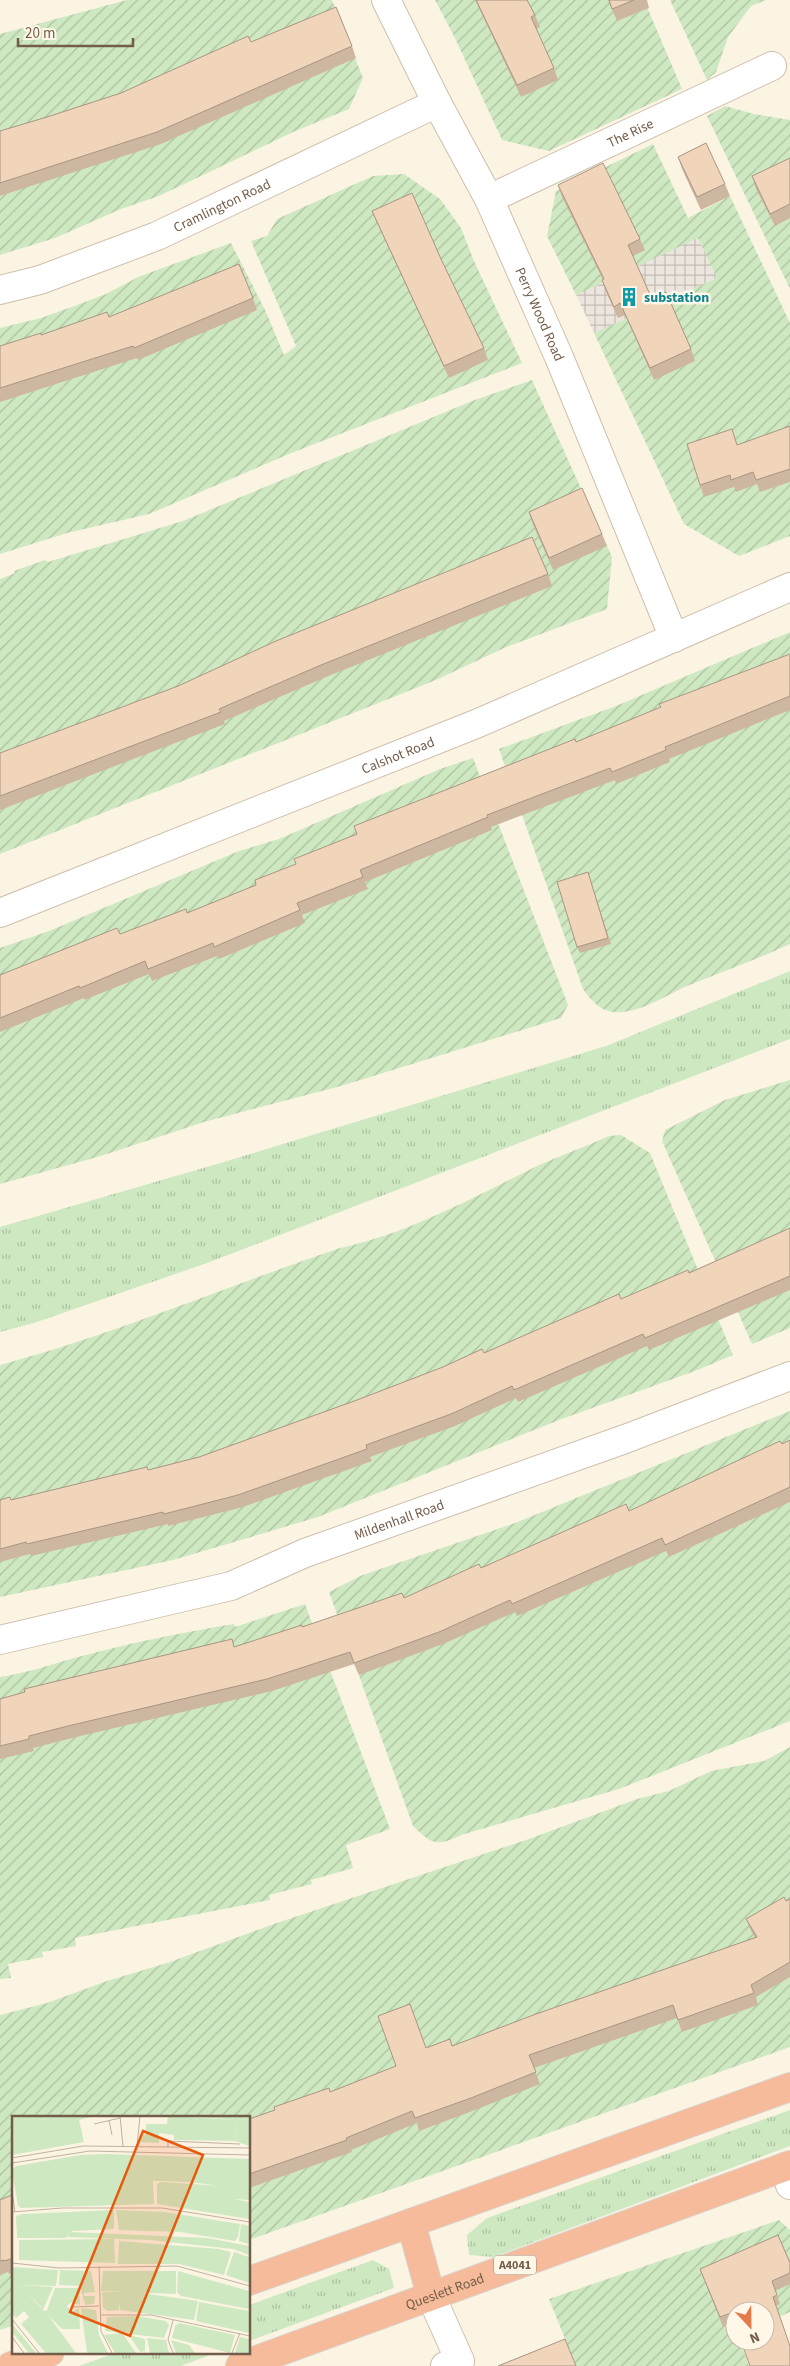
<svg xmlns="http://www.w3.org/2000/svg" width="790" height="2366" viewBox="0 0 790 2366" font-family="'Source Sans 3',sans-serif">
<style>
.industrial{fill:url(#industrial-grid)}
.grass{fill:url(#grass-tufts)}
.garden{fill:url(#garden-furrows)}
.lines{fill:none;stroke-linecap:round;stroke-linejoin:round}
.street-casing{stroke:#cfbfad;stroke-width:30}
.highway-casing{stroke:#dbd5d0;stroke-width:30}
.street{stroke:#fff;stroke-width:28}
.highway{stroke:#f5bb9a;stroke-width:28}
.wall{fill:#ceb7a1}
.building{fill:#f0d5bb;stroke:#a89583}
.labels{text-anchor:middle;stroke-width:5;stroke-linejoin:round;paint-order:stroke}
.shield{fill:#fff8e9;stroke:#9d8b79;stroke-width:1}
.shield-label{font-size:12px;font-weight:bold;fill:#735c49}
.street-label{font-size:14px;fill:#735c49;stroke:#fff8e9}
.culture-label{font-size:14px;font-weight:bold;fill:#0d838f;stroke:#fff8e9;text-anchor:start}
.inset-road{fill:none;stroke:#c1b2a0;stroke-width:1}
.view{fill:#e8590c;fill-opacity:0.15;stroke:#e8590c;stroke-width:2.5}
.inset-edge{fill:none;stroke:#735c49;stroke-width:2.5}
</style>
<defs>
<pattern id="industrial-grid" width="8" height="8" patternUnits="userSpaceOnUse" patternTransform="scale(1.25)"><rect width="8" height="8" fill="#ebe5dd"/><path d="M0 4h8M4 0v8" fill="none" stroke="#c3bdb5"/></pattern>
<pattern id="grass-tufts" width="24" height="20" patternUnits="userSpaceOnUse" patternTransform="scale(1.25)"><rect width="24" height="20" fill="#cee9c2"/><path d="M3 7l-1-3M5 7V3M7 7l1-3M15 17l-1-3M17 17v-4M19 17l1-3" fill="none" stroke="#acc0a0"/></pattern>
<pattern id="garden-furrows" width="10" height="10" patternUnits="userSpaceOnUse" patternTransform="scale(1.25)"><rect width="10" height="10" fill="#cee9c2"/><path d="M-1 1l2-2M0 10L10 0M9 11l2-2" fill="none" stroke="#acc0a0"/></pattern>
</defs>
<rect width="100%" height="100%" fill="#fcf4e3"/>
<!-- industrial -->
<polygon class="industrial" points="698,237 717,278 594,333 576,295"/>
<!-- grass -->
<g class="grass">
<polygon points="790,971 790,1039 207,1263 34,1323 0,1332 0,1227 217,1164 606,1046"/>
<polygon points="790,2110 790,2146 493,2257 469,2255 467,2235 487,2218"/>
<polygon points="373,2260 389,2269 394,2288 249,2341 249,2305"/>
<polygon points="118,2352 218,2352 181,2366 79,2366"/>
</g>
<!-- garden -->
<g class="garden">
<polygon points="127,0 332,0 363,78 349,109 293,132 159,196 121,209 55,238 0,255 0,34"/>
<polygon points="435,0 644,0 682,89 549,151 502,140 455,38"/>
<polygon points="670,0 766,0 751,6 728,37 716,72 707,80"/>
<polygon points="725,106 754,114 790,120 790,289 707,116"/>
<polygon points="653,144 688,218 730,196 790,323 790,536 739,556 684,524 594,333 717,278 698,238 576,295 547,236 556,191"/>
<polygon points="404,174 440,199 461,228 474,261 522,363 289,454 149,514 67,533 0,554 0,328 41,318 77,305 106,294 138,277 231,243 266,312 284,355 296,346 251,241 267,236 277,219 373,176"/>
<polygon points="532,380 612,557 607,609 504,648 436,680 0,854 0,579 15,573 14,571 45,560 48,562 183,521 472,401"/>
<path d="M790,632v312c-34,16 -68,28 -103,42 -23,10 -49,29 -75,26 -13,-2 -22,-13 -29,-23l-84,-240 117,-43z"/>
<polygon points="473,758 568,1005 561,1018 341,1086 204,1122 101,1156 0,1184 0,948 49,931 239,851 279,839 440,769"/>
<polygon points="790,1080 790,1328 752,1344 662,1141 665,1130 725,1100"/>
<path d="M621,1135l29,18 83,202 -38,16 -136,49 -241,97 -145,43 -173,37v-232c116,-31 227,-79 340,-117 69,-15 132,-50 195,-81 24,-11 50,-20 74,-31z"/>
<path d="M790,1411v310l-171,68 -158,46c-24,12 -30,9 -48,-9l-84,-234 31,-16 155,-53z"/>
<path d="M305,1604l85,225 -44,16 7,23 -42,12 1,4 -43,11 1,5 -195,38 1,8 -34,6 1,5 -35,7 3,14 -11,1v-302c29,-4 57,-15 86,-22 49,-13 98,-23 148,-31l1,3z"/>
<polygon points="790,1747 790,2047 249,2240 249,2117 14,2117 14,2325 0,2330 0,2015 47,2003 107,1981 167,1963 274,1924 529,1839 637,1799 669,1791 711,1771 764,1761"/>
<polygon points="779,2220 790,2230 790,2312 765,2323 765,2311 735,2311 735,2341 740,2341 749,2366 576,2366 549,2299"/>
</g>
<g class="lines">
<!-- street casing -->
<g class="street-casing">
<g id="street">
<path id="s1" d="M386,0l51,103 52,96 70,158 115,281"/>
<path id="s2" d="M489,199l283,-133"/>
<path id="s3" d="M0,290l40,-10 117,-44 280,-133"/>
<path id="s4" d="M0,913l476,-189 314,-137"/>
<path id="s5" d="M0,1640l231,-54 74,-33 320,-114 165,-63"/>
<polyline points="785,2167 790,2185"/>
<polyline points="431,2296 460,2361 445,2366"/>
</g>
</g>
<!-- highway casing -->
<g class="highway-casing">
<g id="highway">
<polyline points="411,2223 431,2296"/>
<polyline points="249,2281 790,2087"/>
<polyline points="11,2366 50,2352"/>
<path id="s6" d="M240,2366l550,-201"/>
</g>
</g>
<!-- street -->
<use href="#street" class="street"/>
<!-- highway -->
<use href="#highway" class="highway"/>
</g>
<!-- wall -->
<g class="wall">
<polygon points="475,0 527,0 535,15 540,27 536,29 554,68 558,80 521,97"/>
<polygon points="608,0 647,0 649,8 617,21"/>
<polygon points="352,46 356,58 161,144 0,196 0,131 47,117 121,93"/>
<polygon points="678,157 725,184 730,196 701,210 682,169"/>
<polygon points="790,158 790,218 775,226 756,189 752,176"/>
<polygon points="558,185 640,239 645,250 633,256 652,299 691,349 695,361 654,380 625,315 618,318 606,292 602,280 603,280 562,197"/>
<polygon points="372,211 441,259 484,348 488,360 449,378 377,223"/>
<polygon points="253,298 257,310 138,360 137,358 0,402 0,346 109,317"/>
<polygon points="790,426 790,482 760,492 757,484 736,492 734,487 704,497 700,485 738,445"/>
<polygon points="529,512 602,534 607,546 553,570 533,525"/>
<polygon points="548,574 552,586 326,677 224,721 225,724 0,810 0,753"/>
<polygon points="790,654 790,710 669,759 670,762 616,784 615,780 491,827 492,830 365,882 368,889 302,915 305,923 219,959 217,956 152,981 149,974 84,1000 84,998 0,1032 0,975 120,934 187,913 256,885 296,864 357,834 576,742"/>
<polygon points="590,879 611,944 580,953 577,947"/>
<polygon points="790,1228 790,1290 649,1350 647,1346 518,1402 516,1398 455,1426 370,1457 372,1461 243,1507 168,1526 168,1524 31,1556 30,1554 0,1562 0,1500 11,1500 148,1470 199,1457 357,1400 484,1353 689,1273"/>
<polygon points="790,1440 790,1502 669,1557 666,1551 517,1616 515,1612 443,1644 359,1675 354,1664 272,1691 72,1738 33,1748 34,1751 0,1759 0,1699 235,1647 404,1598 629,1511"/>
<polygon points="790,1899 790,1977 756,1997 758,2005 682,2032 677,2018 534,2068 540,2084 475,2110 419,2131 417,2123 351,2150 352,2152 249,2188 249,2119 330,2092 396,2066 426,2048 452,2046 755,1938 751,1931 746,1919"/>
<polygon points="14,2194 14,2272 9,2274 8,2272 0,2275 0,2200"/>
<polygon points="790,2263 790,2284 775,2291 780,2304 723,2327 700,2269"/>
</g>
<!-- building -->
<g class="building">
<polygon points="476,0 527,0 535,15 531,17 554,68 517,85"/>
<polygon points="609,0 634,0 612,9"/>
<polygon points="336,7 352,46 157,132 0,183 0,131 47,117 121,93 248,36 251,42"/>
<polygon points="706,143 725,184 697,197 678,157"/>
<polygon points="790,158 790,204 770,214 752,176"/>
<polygon points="603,163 640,239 628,245 652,299 666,292 691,349 650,368 620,303 614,307 602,280 604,279 558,185"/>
<polygon points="412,193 441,259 484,348 444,366 372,211"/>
<polygon points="239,264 253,298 134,348 133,346 0,388 0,346 41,333 41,335 107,312 109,317"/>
<polygon points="790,426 790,469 756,480 753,472 731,480 730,475 700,485 687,444 732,429 737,445"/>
<polygon points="582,488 602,534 549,558 529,512"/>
<polygon points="532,537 548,574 321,665 219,709 221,712 0,796 0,753 178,686 276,641"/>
<polygon points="790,654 790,696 665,747 666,750 612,772 610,768 487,815 488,817 360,870 363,877 297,903 300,910 214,947 213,943 148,969 145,961 80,988 79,986 0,1018 0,975 117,928 120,934 186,909 187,913 256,885 255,880 296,864 294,859 357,834 354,826 547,750 575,739 576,742 661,707 659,704"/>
<polygon points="588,872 608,938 577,947 557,882"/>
<polygon points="790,1228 790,1276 645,1338 643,1334 514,1390 512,1386 451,1414 366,1445 367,1449 238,1495 164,1514 163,1512 27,1544 26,1542 0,1549 0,1500 10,1497 11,1500 147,1467 148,1470 199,1457 357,1400 443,1367 482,1349 484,1353 619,1294 621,1299 688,1270 689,1273"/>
<polygon points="790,1440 790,1487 665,1545 662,1538 512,1604 510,1600 439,1632 354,1663 350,1652 267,1679 68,1726 29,1736 29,1739 0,1746 0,1699 25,1692 24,1689 232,1639 234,1647 302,1625 302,1627 402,1593 404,1598 479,1564 481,1568 626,1504 629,1511 780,1441 782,1444"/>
<polygon points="784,1897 786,1901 790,1899 790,1962 751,1985 754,1993 678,2020 673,2005 529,2055 536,2072 471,2098 415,2118 412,2111 346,2138 347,2140 249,2174 249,2119 275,2110 274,2107 329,2088 330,2092 396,2066 378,2016 410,2004 426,2048 450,2039 452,2046 536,2014 757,1937 746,1919"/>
<polygon points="14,2194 14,2258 4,2261 4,2260 0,2261 0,2200"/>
<polygon points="778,2235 790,2263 790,2273 772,2281 777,2295 773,2297 790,2346 790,2366 750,2366 741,2341 765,2341 765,2311 735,2311 735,2324 731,2313 720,2317 700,2269"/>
<polygon points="565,2339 576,2366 498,2366"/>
</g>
<!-- icons -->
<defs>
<g id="building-bare" transform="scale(1.5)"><path d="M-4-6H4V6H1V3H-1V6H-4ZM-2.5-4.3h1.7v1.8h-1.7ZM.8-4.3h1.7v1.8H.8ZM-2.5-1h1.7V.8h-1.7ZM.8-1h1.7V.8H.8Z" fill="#0f9aa8" stroke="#fff8e9" stroke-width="2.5" paint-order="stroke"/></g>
</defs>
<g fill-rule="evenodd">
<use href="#building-bare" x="629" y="297"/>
</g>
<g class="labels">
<!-- shield labels -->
<rect class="shield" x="494" y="2255.5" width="42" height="19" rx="4"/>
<g class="shield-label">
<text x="515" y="2269">A4041</text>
</g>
<!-- street labels -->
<g class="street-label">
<text dy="5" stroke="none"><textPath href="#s2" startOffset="156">The Rise</textPath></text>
<text dy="5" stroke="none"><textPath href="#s3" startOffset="238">Cramlington Road</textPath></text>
<text dy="5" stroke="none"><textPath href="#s1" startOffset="350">Perry Wood Road</textPath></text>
<text dy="5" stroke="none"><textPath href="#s4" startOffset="428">Calshot Road</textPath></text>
<text dy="5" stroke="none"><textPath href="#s5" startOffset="418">Mildenhall Road</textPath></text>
<text dy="5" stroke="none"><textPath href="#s6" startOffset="218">Queslett Road</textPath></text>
</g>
<!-- culture labels -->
<g class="culture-label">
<text x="644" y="302">substation</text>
</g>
</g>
<!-- overview -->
<g transform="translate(12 2116)">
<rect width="238" height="238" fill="#fcf4e3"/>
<path d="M171,0h66v30l-14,-5 1,-21zM59,116l136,6 42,8v9l-16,-6 -83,-9 -83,-3zM8,169l33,2 -10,23 -2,-3zM0,208l24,29h-7l-17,-21zM117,219l16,4v12l-5,1z" fill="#cee9c2"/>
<path d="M0,0h81l-14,4 5,22 -72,13zM156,0l68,4 -1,21 -61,-1v-5l-15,-2v10l-20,-1v-7h7v-11h21zM94,38l143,5v41l-15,-1 15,3v17l-92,-15v-20l4,-2 60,4 -32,-4 -93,-3 57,2 1,23 -133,4 -3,-2 -6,-36 4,-4 64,-11zM102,94v19l-42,2 -7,7h-48l-1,-22 6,-2zM104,94l49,2 75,12 -2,13 -3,4 -55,-9 -61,-2zM229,108l8,2v18l-10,-3zM102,123l1,24 -96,-3v-20zM107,125l100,8 12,3 -7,23 -45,-11h-61zM222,136l15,5v26l-23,-8zM0,151l46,3 -2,16 -36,-1 24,26 3,-1 8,-22h24l1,17 -8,-3 -5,4 5,6 7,-4 1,21h-18l-14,-14 28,38h-30l-25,-29 8,-7 -5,-6 -8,7 -4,-5zM48,154l31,1 4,21 -11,1v3h11l-1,8 -9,1 -5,-19 -21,-1zM91,155h73v23l-75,-3zM166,155l71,20v18l-68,-13 -4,-4zM90,176h33l63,9 -4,19 -74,-10 -1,-10v10l-12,1 -4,-4zM187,186l50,9v22l-53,-12zM69,192l15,2 3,25 9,18h-21zM125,200l29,5 3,4 -5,13 -59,-7 2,-14zM167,207l56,12 -5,18 -58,-15 3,-12zM109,217l4,4 11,16h-21l-11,-18zM228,221l9,2v14h-14zM135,222l19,2 3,13h-19zM159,224l18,5 6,8h-19z" fill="#cee9c2"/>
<path class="inset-road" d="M108,0l3,30M97,4l3,15M82,8l26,-6M125,30l3,-30M156,31v-6l72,3M0,42l71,-12 167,2M0,47l78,-12 160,4M0,75l3,21M0,96l50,-4h100l88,14M0,147l47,5 118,-2 73,20M87,150l2,65 11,22M61,191l26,-1M88,199h51l99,21M0,203l27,34M161,204l-5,20 5,13M0,221l12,16M220,237l8,-20"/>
<path class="view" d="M131,15l60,24 -73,181 -60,-24z"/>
<rect width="238" height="238" class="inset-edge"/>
</g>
<!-- north arrow -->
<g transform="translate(750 2326) rotate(158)"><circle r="24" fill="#fff8e9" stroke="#c7baa9"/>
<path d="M0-4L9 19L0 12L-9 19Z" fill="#e47b4a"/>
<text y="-8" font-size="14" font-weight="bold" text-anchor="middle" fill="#735c49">N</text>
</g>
<!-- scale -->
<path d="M18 38v8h115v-8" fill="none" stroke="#735c49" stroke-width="2.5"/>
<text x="25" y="38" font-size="15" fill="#735c49" stroke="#fff8e9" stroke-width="4" paint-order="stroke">20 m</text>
</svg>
